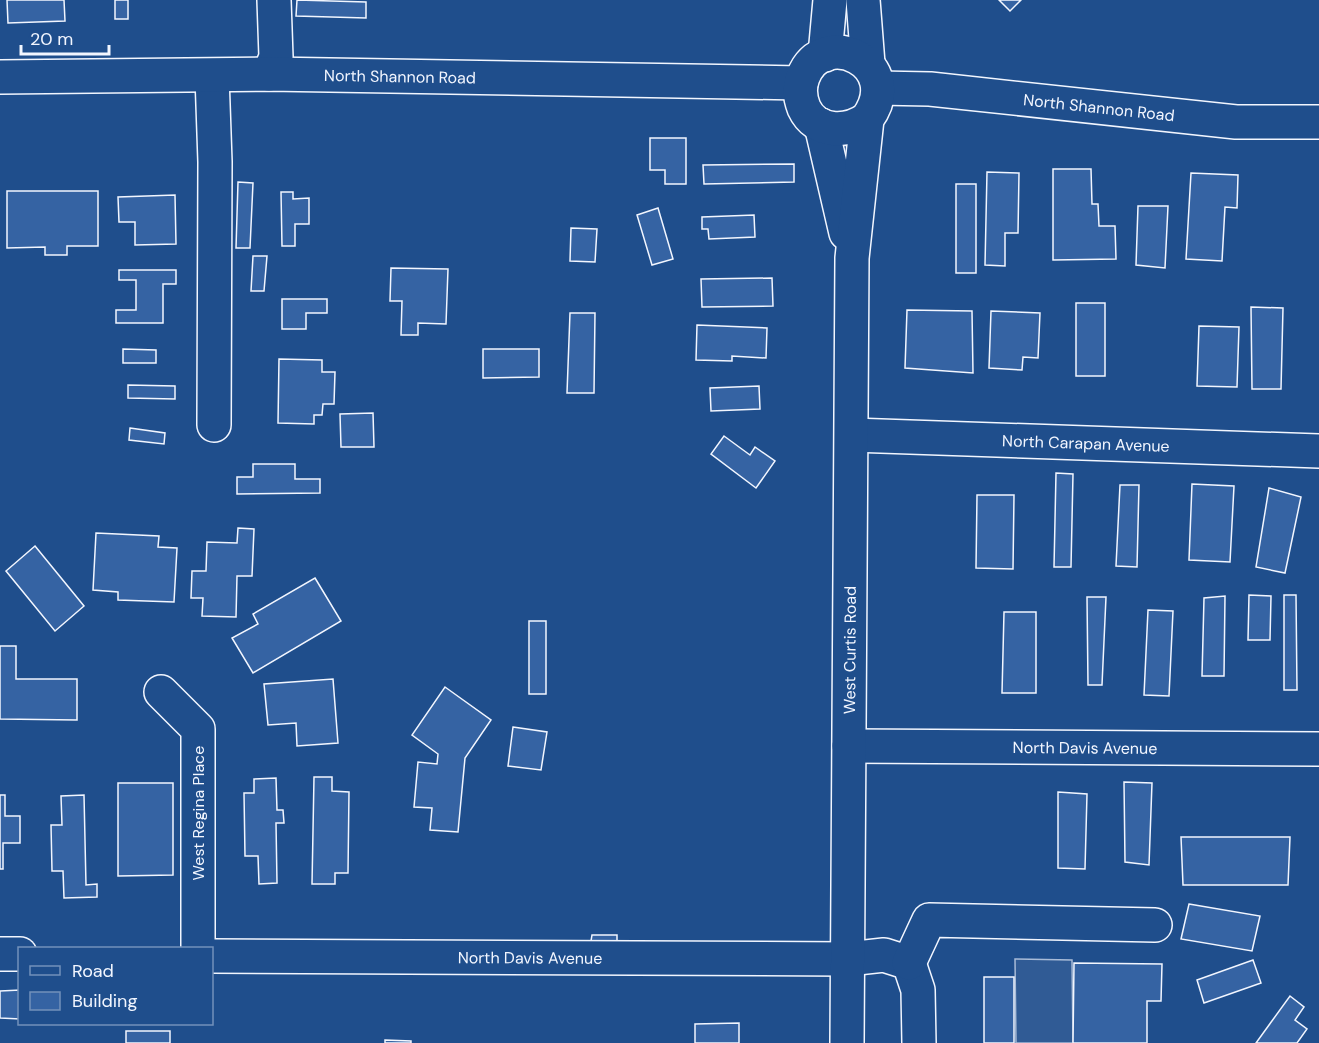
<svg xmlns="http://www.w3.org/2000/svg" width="1319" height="1043" viewBox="0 0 1319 1043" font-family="'DM Sans',sans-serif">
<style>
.parking{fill:#305b95;stroke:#a8bbd7;stroke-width:1.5}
.building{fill:#3563a3;stroke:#f2f6ff;stroke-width:1.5}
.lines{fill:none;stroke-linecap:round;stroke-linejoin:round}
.minor-casing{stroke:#f2f6ff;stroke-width:36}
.minor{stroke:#1f4e8c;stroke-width:33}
.labels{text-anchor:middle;stroke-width:4.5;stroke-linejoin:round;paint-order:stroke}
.street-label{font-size:16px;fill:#f2f6ff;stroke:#1f4e8c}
</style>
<rect width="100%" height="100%" fill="#1f4e8c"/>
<!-- parking -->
<polygon class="parking" points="1015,959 1072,960 1073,1043 1016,1043"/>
<!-- building -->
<g class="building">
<polygon points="7,0 64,0 65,21 8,23"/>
<rect x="115" y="0" width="13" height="19"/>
<polygon points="297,0 366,2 366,18 296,16"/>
<polygon points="999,0 1021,0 1010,11"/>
<polygon points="650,138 686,138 686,184 665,184 665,170 650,170"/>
<polygon points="794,164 794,182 704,184 703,165"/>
<polygon points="1053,169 1091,169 1092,204 1098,204 1099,226 1115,226 1116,259 1053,260"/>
<polygon points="987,172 1019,173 1018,233 1005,233 1005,266 985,265"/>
<polygon points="1191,173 1238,175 1237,208 1225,207 1222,261 1186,259"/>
<polygon points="238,182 253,183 250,248 236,248"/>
<rect x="956" y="184" width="20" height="89"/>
<polygon points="7,191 98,191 98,246 67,246 67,255 45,255 45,247 7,248"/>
<polygon points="281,192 293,192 293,199 309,198 309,224 295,224 295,246 282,246"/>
<polygon points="175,195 176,244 135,245 135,222 119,222 118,197"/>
<polygon points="1138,206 1168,206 1165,268 1136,265"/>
<polygon points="658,208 673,259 652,265 637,215"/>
<polygon points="754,215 755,237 709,239 708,229 702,229 702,217"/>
<polygon points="571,228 597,229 595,262 570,261"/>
<polygon points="253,256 267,256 264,291 251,291"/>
<polygon points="391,268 448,269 446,324 418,323 418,335 401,335 402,301 390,301"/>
<polygon points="119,270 176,270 176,284 163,284 163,323 116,323 116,310 136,310 136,280 119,280"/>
<polygon points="772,278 773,306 702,307 701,279"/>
<polygon points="282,299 327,299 327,313 306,313 306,329 282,329"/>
<rect x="1076" y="303" width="29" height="73"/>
<polygon points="1251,307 1283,308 1281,389 1252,389"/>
<polygon points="907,310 972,311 973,373 905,368"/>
<polygon points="991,311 1040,313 1038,358 1023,357 1022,370 989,368"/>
<polygon points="570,313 595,313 594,393 567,393"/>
<polygon points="697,325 767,328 766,358 732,356 732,361 696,360"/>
<polygon points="1199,326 1239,327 1237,387 1197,386"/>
<polygon points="123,349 156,350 156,363 123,363"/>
<polygon points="483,349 539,349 539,377 483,378"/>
<polygon points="279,359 322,360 322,372 335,372 334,404 323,404 322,415 314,415 314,424 278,423"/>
<polygon points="128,385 175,386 175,399 128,398"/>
<polygon points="759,386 760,409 711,411 710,388"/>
<polygon points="373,413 374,447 341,447 340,414"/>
<polygon points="130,428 165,433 164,444 129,440"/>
<polygon points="724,436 750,455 755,447 775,461 756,488 711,454"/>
<polygon points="253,464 295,464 295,479 320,479 320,493 237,494 237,477 253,477"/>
<polygon points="1056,473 1073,474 1071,567 1054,567"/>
<polygon points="1192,484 1234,486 1230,562 1189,560"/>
<polygon points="1120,485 1139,485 1137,567 1116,566"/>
<polygon points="1269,488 1301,497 1285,573 1256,567"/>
<polygon points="977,495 1014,495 1013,569 976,568"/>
<polygon points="238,528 254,529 252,576 237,576 236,617 202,616 203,598 191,598 192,571 206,571 207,542 237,543"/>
<polygon points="96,533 159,536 158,547 177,548 174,602 118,600 118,592 93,590"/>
<polygon points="35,546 84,606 55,631 6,571"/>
<polygon points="315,578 341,621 253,673 232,638 258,624 253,614"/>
<polygon points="1249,595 1271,596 1270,640 1248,640"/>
<polygon points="1284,595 1296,595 1297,690 1284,690"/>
<polygon points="1225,596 1224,676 1202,676 1204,598"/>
<polygon points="1087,597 1106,597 1102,685 1088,685"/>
<polygon points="1148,610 1173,611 1169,696 1144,695"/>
<polygon points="1004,612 1036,612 1036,693 1002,693"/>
<rect x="529" y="621" width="17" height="73"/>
<polygon points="0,646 16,646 16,679 77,679 77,720 0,719"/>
<polygon points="333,679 338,743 297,746 296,723 268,725 264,684"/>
<polygon points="445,687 491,720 465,758 458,832 430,830 432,808 414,807 418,762 437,764 438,754 412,735"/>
<polygon points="513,727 547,732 541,770 508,766"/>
<polygon points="314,777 332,777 332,791 349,792 348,873 335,873 335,884 312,884"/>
<polygon points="276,778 277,810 283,810 284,823 276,823 277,883 259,884 258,856 245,856 244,793 254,793 254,779"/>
<polygon points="1124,782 1152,783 1149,865 1125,862"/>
<polygon points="118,783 173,783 173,875 118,876"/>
<polygon points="1058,792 1087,794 1085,869 1058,868"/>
<polygon points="0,795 5,795 5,816 20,816 20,843 3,843 3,869 0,869"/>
<polygon points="84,795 86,885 97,884 97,897 64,898 63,871 52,871 51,825 62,825 61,796"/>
<polygon points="1181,837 1290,837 1288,885 1183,885"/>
<polygon points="1189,904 1260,916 1252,951 1181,939"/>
<polygon points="592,935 617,935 617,941 591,941"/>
<polygon points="1253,960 1261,983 1204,1003 1197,980"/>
<polygon points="1074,963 1162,964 1161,1001 1147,1001 1147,1043 1073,1043"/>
<rect x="984" y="977" width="30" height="66"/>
<polygon points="20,990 20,1019 0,1018 0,991"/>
<polygon points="1290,996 1304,1007 1295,1020 1307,1029 1297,1043 1256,1043"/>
<polygon points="739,1023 739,1043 695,1043 695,1024"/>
<rect x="126" y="1031" width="44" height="12"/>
<polygon points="385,1040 411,1041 411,1043 385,1043"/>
</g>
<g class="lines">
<!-- minor casing -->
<g class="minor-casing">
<g id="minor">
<polyline points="863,0 868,64"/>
<polyline points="825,55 830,0"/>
<polyline points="269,74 276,57 274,0"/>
<polyline points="212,76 215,162 214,425"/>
<path id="s1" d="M0,77l269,-3 532,9"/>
<path id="s2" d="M878,88l52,1 306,33h83"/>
<polyline points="821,125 846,233"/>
<path id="s3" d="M852,435l467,16"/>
<polyline points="161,692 198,729 198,948"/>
<path id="s4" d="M849,746l470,3"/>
<polyline points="0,954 20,954"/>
<path id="s5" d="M212,956l636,3 36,-4 25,8 9,27 1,53"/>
<polyline points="909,963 929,920 1155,925"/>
<path id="s6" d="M847,1043l5,-785 15,-139c40,-55 -44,-95 -64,-42 -4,10 -3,21 1,31 12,26 43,25 63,11"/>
</g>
</g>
<!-- minor -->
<use href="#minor" class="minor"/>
</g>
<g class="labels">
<!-- street labels -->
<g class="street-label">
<text dy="6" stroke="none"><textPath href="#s1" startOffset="400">North Shannon Road</textPath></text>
<text dy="6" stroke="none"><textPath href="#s2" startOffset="222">North Shannon Road</textPath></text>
<text dy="6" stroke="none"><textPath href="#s3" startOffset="234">North Carapan Avenue</textPath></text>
<text dy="6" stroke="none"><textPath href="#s6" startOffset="393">West Curtis Road</textPath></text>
<text dy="6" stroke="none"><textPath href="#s4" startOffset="236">North Davis Avenue</textPath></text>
<text transform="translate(198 813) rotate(-90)" y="6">West Regina Place</text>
<text dy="6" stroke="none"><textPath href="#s5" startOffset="318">North Davis Avenue</textPath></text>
</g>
</g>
<!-- legend -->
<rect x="18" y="947" width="195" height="78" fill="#1f4e8c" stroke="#7391ba" stroke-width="1.5"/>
<rect x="30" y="966" width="30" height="9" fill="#1f4e8c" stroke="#7391ba" stroke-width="1.5"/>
<text x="72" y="977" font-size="18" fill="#f2f6ff">Road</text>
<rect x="30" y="992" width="30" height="18" fill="#3563a3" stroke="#7391ba" stroke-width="1.5"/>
<text x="72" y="1007" font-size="18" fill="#f2f6ff">Building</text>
<!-- scale -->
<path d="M21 45v9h88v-9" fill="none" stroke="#f2f6ff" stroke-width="3"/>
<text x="30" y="45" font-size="18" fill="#f2f6ff" stroke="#1f4e8c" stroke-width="4.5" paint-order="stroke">20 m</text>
</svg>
